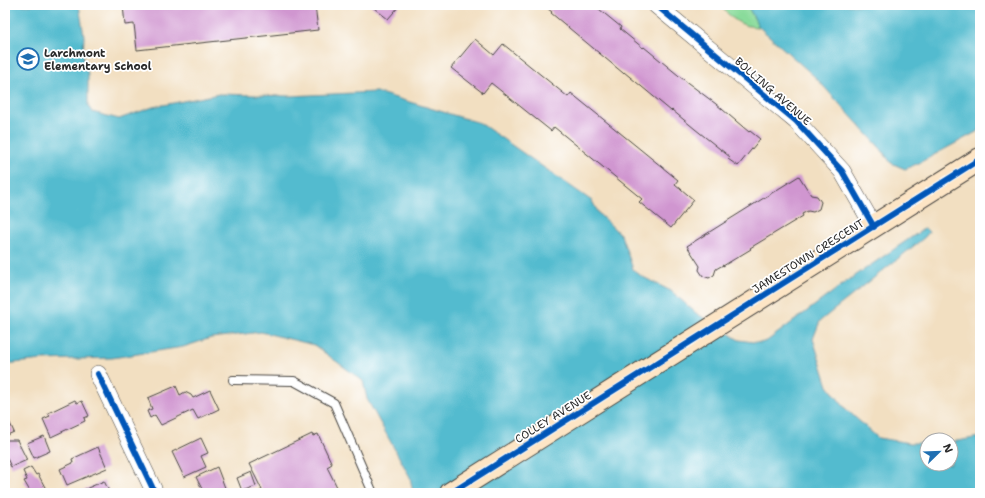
<svg xmlns="http://www.w3.org/2000/svg" width="985" height="498" viewBox="0 0 985 498" font-family="'Shantell Sans',sans-serif">
<style>
.green{fill:#8adb9b;stroke:#5a8363}
.water{fill:#52bbcf;stroke:#3e737d}
.building{fill:#d096d0}
.lines{fill:none;stroke-linecap:round;stroke-linejoin:round}
.service-casing{stroke:#494642;stroke-width:10}
.minor-casing{stroke:#494642;stroke-width:18}
.secondary-casing{stroke:#494642;stroke-width:24}
.service{stroke:#fff;stroke-width:8}
.minor{stroke:#fff;stroke-width:17}
.secondary{stroke:#fde5c5;stroke-width:22}
.cycleway-casing{stroke:#fff;stroke-width:8}
.cycleway{stroke:#0057b8;stroke-width:6}
.labels{text-anchor:middle;stroke-width:3.5;stroke-linejoin:round;paint-order:stroke}
.poi-label{font-size:11px;font-weight:bold;fill:#2b2b2b;stroke:#fff;text-anchor:start}
.street-label{font-size:11px;fill:#2b2b2b;stroke:#fff}
</style>
<rect width="100%" height="100%" fill="#fff"/>
<filter id="ink" filterUnits="userSpaceOnUse"><feTurbulence type="fractalNoise" baseFrequency=".025" numOctaves="2"/><feDisplacementMap in="SourceGraphic" scale="8" xChannelSelector="R" yChannelSelector="G"/><feConvolveMatrix kernelMatrix="1 2 1 2 8 2 1 2 1" color-interpolation-filters="sRGB"/></filter>
<filter id="wash" filterUnits="userSpaceOnUse"><feTurbulence type="fractalNoise" baseFrequency=".012" numOctaves="4" result="noise"/><feDisplacementMap in="SourceGraphic" scale="16" xChannelSelector="R" yChannelSelector="G"/><feGaussianBlur stdDeviation="0.9" result="paint"/><feColorMatrix in="noise" values="0 0 0 0 0 0 0 0 0 0 0 0 0 0 0 0 0 1.4 0 .05"/><feComposite in="paint" operator="in"/></filter>
<g filter="url(#wash)">
<rect width="100%" height="100%" fill="#f2dfc1"/>
<!-- green -->
<path class="green" d="M719,5h28l12,22c-20,0 -27,-9 -40,-22z"/>
<!-- water -->
<g class="water">
<polygon points="5,5 79,5 84,36 83,57 88,75 88,106 92,112 119,119 153,107 219,94 289,96 376,92 480,123 592,201 599,214 621,235 633,269 641,276 671,291 696,313 739,340 760,343 767,341 846,282 925,228 929,232 925,237 820,321 813,339 828,386 845,408 878,438 910,443 927,443 927,464 951,464 951,442 980,437 980,493 413,493 410,477 367,399 363,381 314,345 261,332 211,338 183,347 112,358 42,360 5,364"/>
<polygon points="747,5 980,5 980,130 919,163 905,169 891,163 881,149 815,77 759,27"/>
</g>
<g id="blocks">
<!-- building -->
<g class="building">
<polygon points="123,5 315,5 318,30 137,50 134,24 125,25"/>
<polygon points="370,5 400,5 388,19"/>
<polygon points="543,5 594,5 621,27 620,29 643,48 644,47 684,80 716,104 749,132 750,131 760,139 738,166 728,159 730,157 695,129 672,110 671,111 624,72 623,73 551,13 552,12"/>
<polygon points="475,39 494,55 503,44 568,97 571,93 678,180 675,184 694,200 671,228 639,202 642,199 554,127 551,131 491,83 483,93 451,68"/>
<polygon points="799,176 811,195 817,196 821,202 819,209 813,212 808,211 802,214 803,216 750,248 751,249 723,266 723,265 716,269 714,275 709,278 703,276 699,270 700,266 687,246"/>
<polygon points="176,386 180,395 185,392 191,395 193,398 210,390 219,409 198,419 193,410 161,425 155,415 150,418 147,411 152,409 148,398"/>
<polygon points="75,400 77,403 82,401 89,416 84,418 85,421 51,437 43,419 50,416 48,413"/>
<polygon points="5,419 8,419 14,432 5,436"/>
<polygon points="312,434 313,436 318,434 332,464 327,467 340,493 256,493 262,490 249,464"/>
<polygon points="44,436 50,451 34,458 27,443"/>
<polygon points="201,438 208,453 201,456 206,467 184,477 172,452"/>
<polygon points="5,440 17,440 27,460 11,467 5,454"/>
<polygon points="98,447 107,468 67,485 60,469 73,463 72,459"/>
<polygon points="31,467 36,475 38,474 47,491 43,493 31,493 24,481 27,480 23,471"/>
<polygon points="217,467 227,493 196,493 196,492 202,489 196,477"/>
<polygon points="251,472 256,486 242,491 237,478"/>
<polygon points="104,481 110,493 84,493 83,490"/>
</g>
</g>
</g>
<g filter="url(#ink)">
<use href="#blocks" fill-opacity="0" stroke="#494642" stroke-width="1"/>
<g class="lines">
<!-- service casing -->
<g class="service-casing">
<polyline id="service" points="233,380 294,381 334,403 373,493"/>
</g>
<!-- minor casing -->
<g class="minor-casing">
<g id="minor">
<polyline points="656,5 796,121 842,171 874,227"/>
<polyline points="98,374 155,493"/>
</g>
</g>
<!-- secondary casing -->
<g class="secondary-casing">
<polyline id="secondary" points="451,493 980,159"/>
</g>
<!-- service -->
<use href="#service" class="service"/>
<!-- minor -->
<use href="#minor" class="minor"/>
<!-- secondary -->
<use href="#secondary" class="secondary"/>
<!-- cycleway casing -->
<g class="cycleway-casing">
<g id="cycleway">
<polyline points="656,5 796,121 842,171 874,227"/>
<polyline points="98,374 155,493"/>
<polyline points="451,493 980,159"/>
</g>
</g>
<!-- cycleway -->
<use href="#cycleway" class="cycleway"/>
</g>
</g>
<!-- icons -->
<defs>
<g id="school-ring" transform="scale(1.15)"><circle r="9.5" fill="#fff" stroke="#1f6fb2" stroke-width="1.5"/><path d="M0-5L7-2L0 1L-7-2ZM-4 1L0 2.5L4 1V4Q0 6-4 4Z" fill="#1f6fb2"/></g>
</defs>
<g fill-rule="evenodd">
<use href="#school-ring" x="28" y="59"/>
</g>
<g class="labels">
<!-- poi labels -->
<g class="poi-label">
<text x="44" y="57">Larchmont<tspan x="44" dy="13">Elementary School</tspan></text>
</g>
<!-- street labels -->
<g class="street-label">
<text transform="translate(773 91) rotate(41)" y="4">BOLLING AVENUE</text>
<text transform="translate(808 256) rotate(-32)" y="4">JAMESTOWN CRESCENT</text>
<text transform="translate(553 417) rotate(-32)" y="4">COLLEY AVENUE</text>
</g>
</g>
<!-- margin -->
<rect width="985" height="498" fill="none" stroke="#fff" stroke-width="20"/>
<!-- north arrow -->
<g transform="translate(939 452) rotate(67)"><circle r="19" fill="#ffffff" stroke="#aaaaaa"/>
<path d="M0-3L7 15L0 10L-7 15Z" fill="#1f6fb2"/>
<text y="-6" font-size="11" font-weight="bold" text-anchor="middle" fill="#2b2b2b">N</text>
</g>
</svg>
